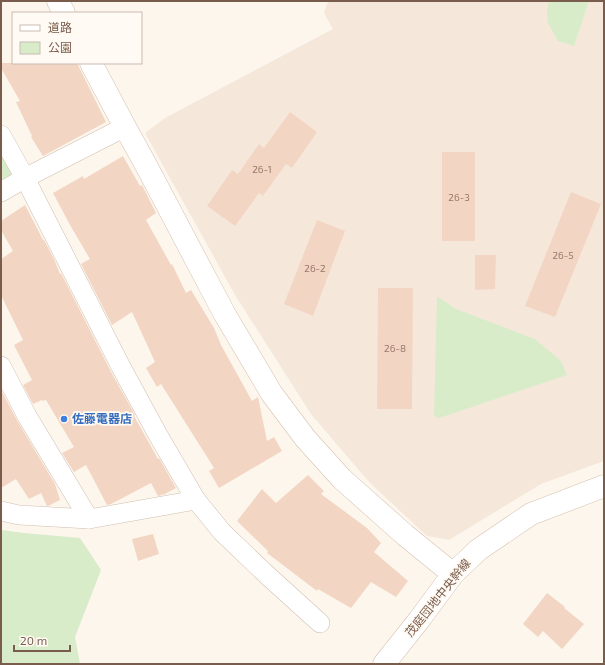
<svg xmlns="http://www.w3.org/2000/svg" width="605" height="665" viewBox="0 0 605 665" font-family="'Exo 2','Noto Sans JP',sans-serif">
<style>
.residential{fill:#f5e8da}
.green{fill:#d8ecc9}
.building{fill:#f3d5c3}
.lines{fill:none;stroke-linecap:round;stroke-linejoin:round}
.street-casing{stroke:#d1beb0;stroke-width:20}
.secondary-casing{stroke:#d6c0b0;stroke-width:23}
.street{stroke:#fff;stroke-width:19}
.secondary{stroke:#fff;stroke-width:22}
.shop-dot{fill:#3f7fe0;stroke:#fffaf3;stroke-width:1.5}
.labels{text-anchor:middle;stroke-width:3.5;stroke-linejoin:round;paint-order:stroke}
.number-label{font-size:10px;fill:#987a6a}
.shop-label{font-size:12px;font-weight:bold;fill:#366cbe;stroke:#fffaf3;text-anchor:start}
.street-label{font-size:12px;fill:#7a5c4d;stroke:#fffaf3}
</style>
<rect width="100%" height="100%" fill="#fdf6ec"/>
<!-- residential -->
<polygon class="residential" points="328,1 604,1 604,461 541,484 449,540 427,536 369,482 311,414 235,295 145,133 165,118 333,29 324,13"/>
<!-- green -->
<g class="green">
<polygon points="549,1 589,1 574,46 558,41 548,23 547,11"/>
<polygon points="1,135 25,178 1,193"/>
<polygon points="437,296 456,309 535,339 561,361 567,375 439,418 434,416"/>
<polygon points="1,530 24,533 80,538 101,570 75,637 80,664 1,664"/>
</g>
<!-- building -->
<g class="building">
<polygon points="1,63 77,63 106,122 43,156 31,137 32,136 16,102 20,101 1,68"/>
<polygon points="290,112 317,132 292,168 286,164 263,196 259,193 235,226 207,206 232,170 238,174 259,144 264,148"/>
<rect x="442" y="152" width="33" height="89"/>
<polygon points="123,156 140,186 142,185 156,213 146,220 171,265 172,264 186,293 191,290 214,328 221,345 252,401 258,397 267,441 274,437 282,451 219,488 209,471 214,468 161,384 157,387 146,368 155,362 132,312 112,325 81,264 90,259 70,225 53,193 83,176 84,179"/>
<polygon points="571,192 601,204 555,317 525,306"/>
<polygon points="25,205 43,240 44,240 54,259 60,274 61,273 110,370 135,415 134,416 158,459 159,458 176,488 165,494 158,496 151,483 111,504 107,505 86,465 74,472 62,453 74,447 46,400 43,401 42,400 33,404 23,385 32,380 14,345 23,340 1,295 1,259 13,251 1,230 1,221"/>
<polygon points="317,220 345,231 313,316 284,304"/>
<polygon points="475,255 496,255 495,289 475,290"/>
<polygon points="378,288 413,288 412,409 377,409"/>
<polygon points="1,390 18,422 55,484 60,500 48,506 47,506 41,493 29,499 16,479 1,488"/>
<polygon points="308,475 324,491 321,494 367,528 381,543 374,552 408,581 396,597 371,582 351,608 318,589 317,591 267,553 268,551 237,521 262,489 276,503"/>
<polygon points="153,534 159,554 138,561 132,539"/>
<polygon points="547,593 565,607 564,608 584,624 562,649 543,631 538,637 523,624"/>
</g>
<g class="lines">
<!-- street casing -->
<g class="street-casing">
<g id="street">
<polyline points="1,135 25,178 120,365 158,435 196,500 222,532 267,575 320,623"/>
<polyline points="1,192 25,178 125,127"/>
<polyline points="1,366 27,416 89,519"/>
<polyline points="1,511 19,515 89,519 196,500"/>
</g>
</g>
<!-- secondary casing -->
<g class="secondary-casing">
<g id="secondary">
<polyline points="58,1 64,13"/>
<polyline points="91,63 125,127 147,167 224,313 272,394 305,438 342,479 405,535 453,574"/>
<polyline points="384,664 419,620 453,574 478,550 531,514 604,486"/>
</g>
</g>
<!-- street -->
<use href="#street" class="street"/>
<!-- secondary -->
<use href="#secondary" class="secondary"/>
</g>
<!-- markers -->
<circle class="shop-dot" cx="64" cy="419" r="4"/>
<g class="labels">
<!-- number labels -->
<g class="number-label">
<text x="262" y="173">26-1</text>
<text x="459" y="201">26-3</text>
<text x="563" y="259">26-5</text>
<text x="315" y="272">26-2</text>
<text x="395" y="352">26-8</text>
</g>
<!-- shop labels -->
<g class="shop-label">
<text x="72" y="423">佐藤電器店</text>
</g>
<!-- street labels -->
<g class="street-label">
<text transform="translate(438 598) rotate(-51)" y="4">茂庭団地中央幹線</text>
</g>
</g>
<!-- border -->
<rect width="605" height="665" fill="none" stroke="#7a5c4d" stroke-width="4"/>
<!-- legend -->
<rect x="12" y="12" width="130" height="52" fill="#fffaf3" stroke="#cabbb1"/>
<rect x="20" y="25" width="20" height="6" fill="#ffffff" stroke="#cabbb1"/>
<text x="48" y="32" font-size="12" fill="#7a5c4d">道路</text>
<rect x="20" y="42" width="20" height="12" fill="#d8ecc9" stroke="#cabbb1"/>
<text x="48" y="52" font-size="12" fill="#7a5c4d">公園</text>
<!-- scale -->
<path d="M14 645v6h56v-6" fill="none" stroke="#7a5c4d" stroke-width="2"/>
<text x="20" y="645" font-size="12" fill="#7a5c4d" stroke="#fffaf3" stroke-width="3" paint-order="stroke">20 m</text>
</svg>
